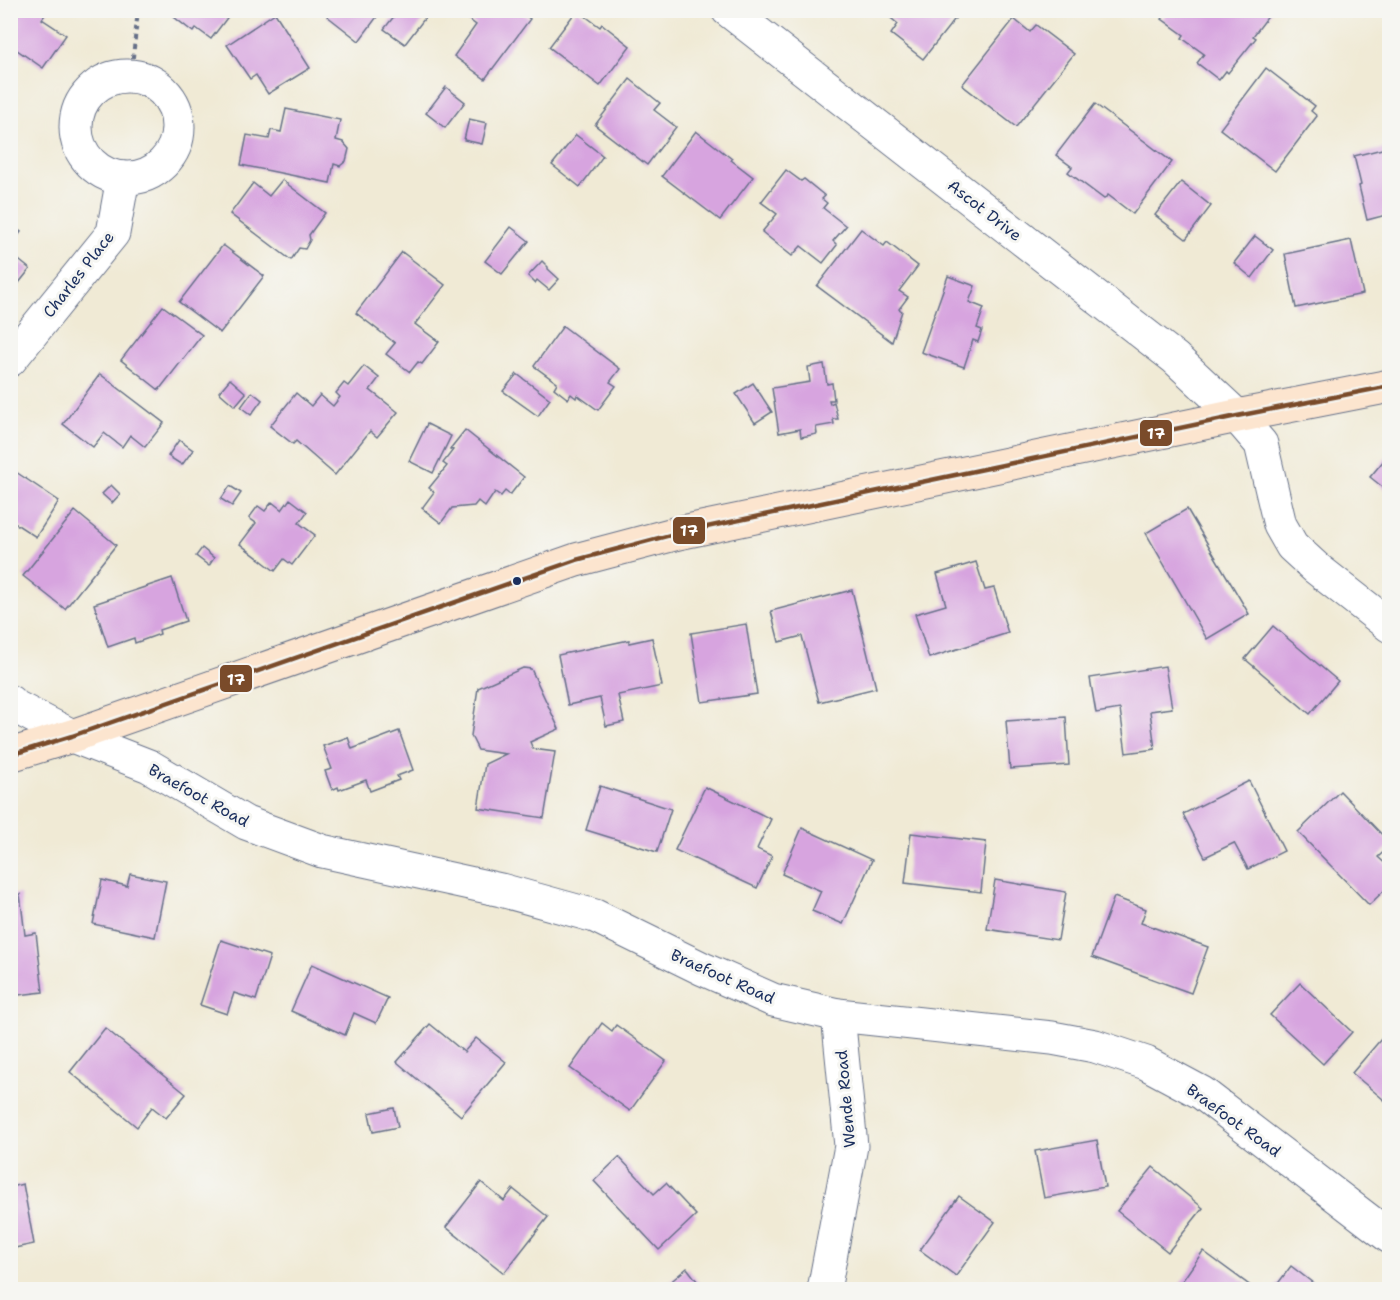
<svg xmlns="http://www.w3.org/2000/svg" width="1400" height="1300" viewBox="0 0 1400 1300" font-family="'Shantell Sans',sans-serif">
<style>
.building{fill:#d7a4df}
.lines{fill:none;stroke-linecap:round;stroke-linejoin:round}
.minor-casing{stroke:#667088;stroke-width:35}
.secondary-casing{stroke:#667088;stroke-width:35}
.path{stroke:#667088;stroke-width:4;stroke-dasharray:4.5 4.5;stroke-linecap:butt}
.minor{stroke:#fff;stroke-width:33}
.secondary{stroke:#fce5cf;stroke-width:33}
.bus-1-casing{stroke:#f6f6f2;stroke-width:9}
.bus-1{stroke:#7a4b2a;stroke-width:4.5}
.bus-dot{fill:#1b2f5e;stroke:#f6f6f2;stroke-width:2}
.labels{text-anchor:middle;stroke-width:6;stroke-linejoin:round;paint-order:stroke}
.street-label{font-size:16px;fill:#1b2f5e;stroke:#f6f6f2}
.line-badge{stroke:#f6f6f2;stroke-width:2}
.badge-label{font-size:16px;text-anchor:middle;font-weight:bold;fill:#fff}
</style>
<rect width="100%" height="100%" fill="#f6f6f2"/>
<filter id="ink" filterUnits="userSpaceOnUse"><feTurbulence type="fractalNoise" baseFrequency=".0167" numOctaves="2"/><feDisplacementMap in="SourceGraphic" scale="12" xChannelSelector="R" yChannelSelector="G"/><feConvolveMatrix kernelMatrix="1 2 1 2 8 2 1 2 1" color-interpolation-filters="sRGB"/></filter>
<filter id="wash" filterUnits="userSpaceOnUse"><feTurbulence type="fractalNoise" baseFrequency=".008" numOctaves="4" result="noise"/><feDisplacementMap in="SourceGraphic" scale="24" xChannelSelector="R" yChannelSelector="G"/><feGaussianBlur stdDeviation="1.35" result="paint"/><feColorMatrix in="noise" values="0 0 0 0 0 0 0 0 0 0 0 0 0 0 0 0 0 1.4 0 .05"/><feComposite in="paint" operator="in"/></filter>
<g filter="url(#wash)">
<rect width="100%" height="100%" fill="#f0ead5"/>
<g id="blocks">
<!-- building -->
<g class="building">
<polygon points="10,10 48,10 42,19 66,35 43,68 10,45"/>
<polygon points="179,10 233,10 211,39 196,28 193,32 174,17"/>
<polygon points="332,10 382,10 359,41 327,16"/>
<polygon points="399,10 431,10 405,44 384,29"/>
<polygon points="456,10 519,10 530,19 485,79 454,56 476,25"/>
<polygon points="577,10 600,27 602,24 630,46 600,86 549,47"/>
<polygon points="881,10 962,10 923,59 891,34 898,24"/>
<polygon points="1169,10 1273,10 1253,36 1256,38 1228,73 1226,71 1219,80 1197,63 1204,54 1182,38 1184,35 1162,19"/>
<polygon points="275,13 310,68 268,94 256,75 250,79 227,45"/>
<polygon points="1014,19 1030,32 1036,25 1074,54 1016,127 962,85"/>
<polygon points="1266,68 1315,106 1311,111 1317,116 1275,171 1220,129"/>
<polygon points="630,79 660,103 654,110 676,127 647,165 595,125"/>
<polygon points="446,87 465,102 445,128 426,113"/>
<polygon points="1095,104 1172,162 1133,214 1108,195 1104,199 1068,172 1072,167 1056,155"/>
<polygon points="286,109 340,120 336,140 343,142 349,149 346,161 340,166 334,164 330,183 241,165 247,135 269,139 271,130 281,132"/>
<polygon points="469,119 487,123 482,144 464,140"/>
<polygon points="696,131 732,159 731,160 753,177 720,220 662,176"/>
<polygon points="576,135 603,156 580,187 552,165"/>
<polygon points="1390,147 1390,214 1367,220 1359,186 1361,185 1354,156"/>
<polygon points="786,170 801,181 804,179 825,196 822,199 827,203 823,208 846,226 833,241 837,245 823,263 801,246 792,256 762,232 777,214 761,202"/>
<polygon points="282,180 325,213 309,235 310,240 305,249 299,248 291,260 230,214 253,183 269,196"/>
<polygon points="1181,182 1211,206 1186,239 1155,215"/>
<polygon points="10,224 21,232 10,246"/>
<polygon points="511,227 529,241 502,274 485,261"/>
<polygon points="861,229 884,246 887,242 918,266 899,291 908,297 899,309 902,311 892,342 817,286"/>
<polygon points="1255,236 1273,250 1252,278 1234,263"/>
<polygon points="1351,240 1363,294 1296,308 1285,254"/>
<polygon points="223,245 264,276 220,333 179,302"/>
<polygon points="402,252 445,285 415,324 439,342 422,364 418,362 410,372 386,354 395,343 356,313"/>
<polygon points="10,253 30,269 10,294"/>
<polygon points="542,261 548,267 548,269 559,279 549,290 537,280 535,283 528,276"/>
<polygon points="948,276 975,286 969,302 984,308 977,328 982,330 978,342 973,340 964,367 921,352"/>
<polygon points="163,306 202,335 159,390 121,360"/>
<polygon points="563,326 620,369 610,382 616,386 598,410 577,395 576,398 571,394 568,399 554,388 557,383 534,366"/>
<polygon points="824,364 827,384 832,383 834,400 829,400 830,404 834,402 838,419 833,419 834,424 816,427 817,434 801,437 800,429 779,433 772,388 810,382 808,367"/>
<polygon points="364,366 379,378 370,390 398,412 377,437 370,431 335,475 296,441 293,444 270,426 296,393 311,406 320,395 333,406 340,397 336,393 344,383 348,386"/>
<polygon points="100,374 164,423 145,447 130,435 122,447 104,433 93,447 63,424"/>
<polygon points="517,374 550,399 538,416 503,391"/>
<polygon points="230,379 246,393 235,406 219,392"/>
<polygon points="753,383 772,412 755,423 736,394"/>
<polygon points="252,392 262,400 251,415 241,407"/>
<polygon points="427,424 451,436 433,473 409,461"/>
<polygon points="465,430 524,477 510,495 505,491 501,496 495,492 485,507 478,501 474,506 452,508 441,523 422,508 434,492 429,488 447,466 443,463 453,450 450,449"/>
<polygon points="179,440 193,450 182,465 168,456"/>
<polygon points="1390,453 1390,493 1370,477"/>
<polygon points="10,468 59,501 36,537 10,520"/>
<polygon points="111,485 120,494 112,503 102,494"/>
<polygon points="230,486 241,493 232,506 221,499"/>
<polygon points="290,499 307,512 299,523 315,535 292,565 284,559 275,571 240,544 256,523 249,518 258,506 265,511 272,502 282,510"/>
<polygon points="1187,509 1249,614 1207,639 1146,533"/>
<polygon points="75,511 116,545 65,609 23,576"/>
<polygon points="202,548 214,558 209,566 196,556"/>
<polygon points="976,562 985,590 994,588 1008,633 929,658 915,614 946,605 937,574"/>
<polygon points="172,578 186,621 159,630 160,634 135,643 134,638 108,647 94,604"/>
<polygon points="852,590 876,688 819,702 802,636 779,642 771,611"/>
<polygon points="746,624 757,694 702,702 691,633"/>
<polygon points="1273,626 1338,681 1310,714 1245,659"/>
<polygon points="652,638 662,686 618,695 624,722 606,726 600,698 568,705 558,655 629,640 629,643"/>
<polygon points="1165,666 1172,708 1150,711 1155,749 1126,753 1120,709 1096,713 1090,678"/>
<polygon points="523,668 531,669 559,729 530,742 533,749 555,752 544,818 478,808 485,764 506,754 478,750 471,736 478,688"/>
<polygon points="1066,717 1069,765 1010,769 1006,721"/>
<polygon points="399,731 413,770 397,776 399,780 370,791 366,780 339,790 338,787 332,790 325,771 332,769 323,746 348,737 352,749"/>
<polygon points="1249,781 1284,851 1248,869 1234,843 1205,857 1183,814"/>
<polygon points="600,786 671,809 657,852 586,830"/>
<polygon points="705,787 771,819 757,849 772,856 757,888 675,850"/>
<polygon points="1340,791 1390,843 1390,846 1378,857 1390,868 1390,885 1369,905 1298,832"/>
<polygon points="802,828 872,860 843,924 812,911 821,891 782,874"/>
<polygon points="911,833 986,842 981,892 905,883"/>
<polygon points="130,874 166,881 155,937 93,924 102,880 127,886"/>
<polygon points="995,880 1066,892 1058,940 987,929"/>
<polygon points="20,894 25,935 36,933 43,992 10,996 10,895"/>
<polygon points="1114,897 1146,909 1141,923 1208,947 1191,993 1092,957"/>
<polygon points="221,940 270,956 256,1000 234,993 227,1014 200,1005"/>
<polygon points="312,964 388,998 376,1023 354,1013 345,1035 291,1011"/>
<polygon points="1300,983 1352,1032 1323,1064 1270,1015"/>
<polygon points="602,1023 612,1031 616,1025 666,1061 630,1111 570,1068"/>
<polygon points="430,1024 464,1052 476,1038 506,1062 461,1116 397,1062"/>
<polygon points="105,1028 186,1094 166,1118 152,1107 137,1127 70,1072"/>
<polygon points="1382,1038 1390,1044 1390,1105 1352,1073"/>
<polygon points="394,1108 398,1127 373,1132 369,1113"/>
<polygon points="1097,1140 1105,1187 1044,1198 1035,1151"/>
<polygon points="619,1157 654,1194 666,1183 696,1215 659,1250 594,1181"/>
<polygon points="1153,1167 1203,1208 1168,1252 1117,1211"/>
<polygon points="481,1182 504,1201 513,1189 548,1217 504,1273 446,1227"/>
<polygon points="23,1184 34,1244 10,1249 10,1187"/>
<polygon points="959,1196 995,1222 956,1276 920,1250"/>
<polygon points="1203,1251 1252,1287 1250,1290 1176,1290"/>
<polygon points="1291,1266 1322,1290 1273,1290"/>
<polygon points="687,1268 704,1290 661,1290"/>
</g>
</g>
</g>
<g filter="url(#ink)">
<use href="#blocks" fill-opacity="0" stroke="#667088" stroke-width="1.5"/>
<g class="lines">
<!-- minor casing -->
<g class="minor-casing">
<g id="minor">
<polyline points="728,10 1175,358 1237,416 1261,444 1280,525 1292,546 1316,568 1390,626"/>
<circle cx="127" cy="127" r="51"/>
<polyline points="10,360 113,233 123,178"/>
<polyline points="10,702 12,705 72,736 149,766 246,823 322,851 501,890 595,916 703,969 773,1000 838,1015 1052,1038 1095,1046 1146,1063 1202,1093 1390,1237"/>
<polyline points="824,1290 851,1146 838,1015"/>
</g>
</g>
<!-- secondary casing -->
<g class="secondary-casing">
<polyline id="secondary" points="10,755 72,736 576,560 678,533 1237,416 1390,386"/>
</g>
<!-- path -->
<polyline class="path" points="131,76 138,10"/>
<!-- minor -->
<use href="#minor" class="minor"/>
<!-- secondary -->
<use href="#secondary" class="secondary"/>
<!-- bus-1 casing -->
<g class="bus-1-casing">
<polyline id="bus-1" points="10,755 72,736 576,560 678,533 1237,416 1390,386"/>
</g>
<!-- bus-1 -->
<use href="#bus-1" class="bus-1"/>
</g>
</g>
<!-- markers -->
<circle class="bus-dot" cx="517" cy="581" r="5"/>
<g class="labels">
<!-- street labels -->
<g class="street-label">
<text transform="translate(985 210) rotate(38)" y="6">Ascot Drive</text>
<text transform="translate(78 274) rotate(-52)" y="6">Charles Place</text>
<text transform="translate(199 795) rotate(29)" y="6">Braefoot Road</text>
<text transform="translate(723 976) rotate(24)" y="6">Braefoot Road</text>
<text transform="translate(845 1099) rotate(-95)" y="6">Wende Road</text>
<text transform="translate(1234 1120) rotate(36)" y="6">Braefoot Road</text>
</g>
</g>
<g class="line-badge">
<rect x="1139" y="419" width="34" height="28" rx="6" fill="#7a4b2a"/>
<rect x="672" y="516" width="34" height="29" rx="6" fill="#7a4b2a"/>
<rect x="219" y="664" width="34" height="29" rx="6" fill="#7a4b2a"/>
</g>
<g class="badge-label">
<text x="1156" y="439">17</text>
<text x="689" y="536">17</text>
<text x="236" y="685">17</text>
</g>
<!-- margin -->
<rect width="1400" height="1300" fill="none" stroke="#f6f6f2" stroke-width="36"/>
</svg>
